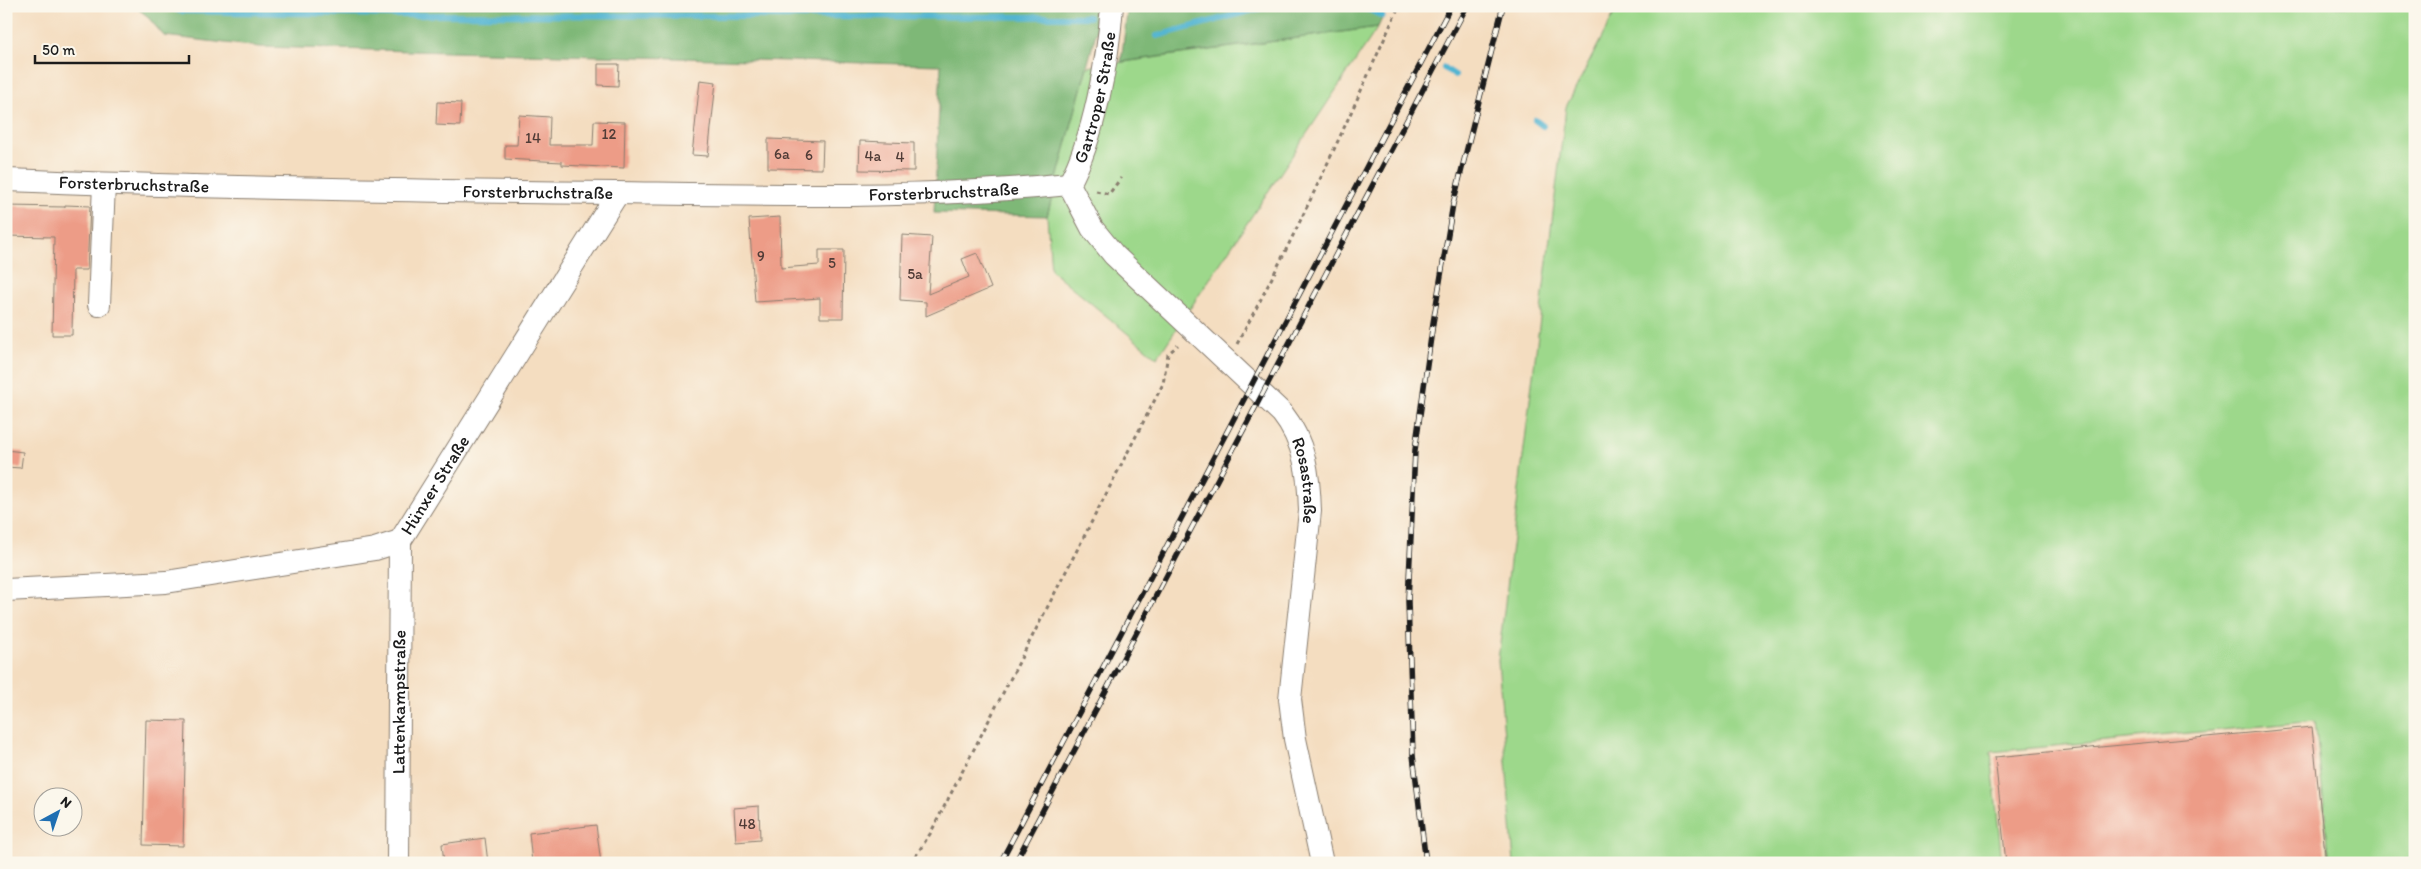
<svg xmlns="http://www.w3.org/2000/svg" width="2421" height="869" viewBox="0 0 2421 869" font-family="Itim,sans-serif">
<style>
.green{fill:#9dd88b;stroke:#5c7a54}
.forest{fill:#7eb877;stroke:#4d6a4a}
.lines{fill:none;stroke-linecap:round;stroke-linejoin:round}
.stream{stroke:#52b5d1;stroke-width:6}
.building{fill:#ed9c87}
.minor-casing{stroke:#887c6e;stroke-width:24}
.path{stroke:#887c6e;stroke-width:3;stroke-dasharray:4 4;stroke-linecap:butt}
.minor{stroke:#fff;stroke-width:22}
.rail-casing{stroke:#1c1c1c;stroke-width:5.5}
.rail{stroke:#fbf7ec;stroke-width:4;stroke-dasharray:11;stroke-linecap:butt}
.labels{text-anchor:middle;stroke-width:4;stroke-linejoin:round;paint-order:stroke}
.number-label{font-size:15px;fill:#503c37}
.street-label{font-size:18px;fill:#1c1c1c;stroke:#fbf7ec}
</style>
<rect width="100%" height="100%" fill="#fbf7ec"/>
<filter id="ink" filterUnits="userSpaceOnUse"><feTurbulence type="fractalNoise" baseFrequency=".02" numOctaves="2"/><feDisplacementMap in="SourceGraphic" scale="10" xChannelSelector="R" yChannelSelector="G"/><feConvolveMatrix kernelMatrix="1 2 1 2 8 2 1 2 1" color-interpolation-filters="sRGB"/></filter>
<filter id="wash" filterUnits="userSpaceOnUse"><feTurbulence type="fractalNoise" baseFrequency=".0096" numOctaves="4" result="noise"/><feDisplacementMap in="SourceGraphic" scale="20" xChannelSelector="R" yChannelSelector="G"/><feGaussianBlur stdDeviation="1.12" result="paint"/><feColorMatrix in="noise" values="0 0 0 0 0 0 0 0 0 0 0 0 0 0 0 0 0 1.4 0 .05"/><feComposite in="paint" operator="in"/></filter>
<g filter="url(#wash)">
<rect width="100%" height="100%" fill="#f4ddc0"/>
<!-- green -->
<g class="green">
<polygon points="1618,6 2415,6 2415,863 2330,863 2315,721 1991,752 2002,863 1514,863 1498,660 1566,107"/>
<polygon points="1378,27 1157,358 1051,270 1047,216 1087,67"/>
</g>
<!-- forest -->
<g class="forest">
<polygon points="134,6 1098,6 1097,29 1047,216 934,213 941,65 260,47 164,36 146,15"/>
<polygon points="1128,6 1388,6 1378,27 1121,62"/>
</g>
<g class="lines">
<!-- stream -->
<g class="stream">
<polyline points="169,6 180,11 394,15 1089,17"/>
<polyline points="1344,6 1368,9 1382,16"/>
<polyline points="1157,36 1268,6"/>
<polyline points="1444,68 1455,75"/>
<polyline points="1535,120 1543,126"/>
</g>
</g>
<g id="blocks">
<!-- building -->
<g class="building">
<polygon points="598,64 619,64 618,86 598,85"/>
<polygon points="700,80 716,82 708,156 692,155"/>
<polygon points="437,102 461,103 460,126 436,125"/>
<polygon points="519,115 550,117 549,145 593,145 594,121 625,122 624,168 562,165 562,162 505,159 505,145 517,145"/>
<polygon points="768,139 823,141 822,169 768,168"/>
<polygon points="860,141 914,143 914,171 859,170"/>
<polygon points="65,205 90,206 87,270 73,270 72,335 52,335 54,237 6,236 6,206 65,207"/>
<polygon points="780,217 781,268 819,265 819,250 844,250 843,318 820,318 820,298 755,302 749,219"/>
<polygon points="902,235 932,237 928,294 969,277 962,259 977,253 991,288 926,316 926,302 900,300"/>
<polygon points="6,450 23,452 21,468 6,467"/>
<polygon points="146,720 186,721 183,846 143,845"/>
<polygon points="2312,727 2326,863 2006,863 1995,757"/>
<polygon points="759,806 760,840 736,842 734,808"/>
<polygon points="596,825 601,863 532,863 529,833"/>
<polygon points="485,838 488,863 444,863 442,844"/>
</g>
</g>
</g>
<g filter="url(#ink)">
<use href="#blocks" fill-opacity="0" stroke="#887c6e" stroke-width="1"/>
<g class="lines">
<!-- minor casing -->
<g class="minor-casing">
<g id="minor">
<path id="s1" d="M6,180c203,8 406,11 609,13 151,2 304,6 454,-9"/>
<path id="s2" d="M1069,184l23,44 22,27 168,158c23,29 27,62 28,98l-20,188 5,40 27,124"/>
<path id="s3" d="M1069,184c25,-45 39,-125 43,-178"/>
<polyline points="99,305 104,184"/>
<path id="s4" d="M6,590l160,-8 209,-33 25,-8 218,-348"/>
<path id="s5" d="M398,863l2,-322"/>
</g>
</g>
<!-- path -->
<g class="path">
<polyline points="1096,191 1109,194 1121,178"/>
<path d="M1237,344c60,-110 111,-224 162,-338"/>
<polyline points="911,863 930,834 1163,384 1168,354 1178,345"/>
</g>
<!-- minor -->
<use href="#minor" class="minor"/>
<!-- rail casing -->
<g class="rail-casing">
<g id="rail">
<polyline points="1000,863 1451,6"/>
<polyline points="1015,863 1467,6"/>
<polyline points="1426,863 1413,755 1408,601 1415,450 1433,323 1453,204 1503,6"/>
</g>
</g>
<!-- rail -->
<use href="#rail" class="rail"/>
</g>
</g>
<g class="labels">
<!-- number labels -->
<g class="number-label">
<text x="609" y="139">12</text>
<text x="533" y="143">14</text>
<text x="782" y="159">6a</text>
<text x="809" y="160">6</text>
<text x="873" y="161">4a</text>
<text x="900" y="162">4</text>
<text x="761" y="261">9</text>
<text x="832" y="268">5</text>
<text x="915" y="279">5a</text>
<text x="747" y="829">48</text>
</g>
<!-- street labels -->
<g class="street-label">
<text dy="6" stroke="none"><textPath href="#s3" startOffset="91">Gartroper Straße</textPath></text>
<text dy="6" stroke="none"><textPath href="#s1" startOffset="128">Forsterbruchstraße</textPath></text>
<text dy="6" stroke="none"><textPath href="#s1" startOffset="938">Forsterbruchstraße</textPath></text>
<text dy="6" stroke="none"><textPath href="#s1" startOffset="532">Forsterbruchstraße</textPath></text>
<text dy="6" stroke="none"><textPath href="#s2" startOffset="388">Rosastraße</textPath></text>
<text dy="6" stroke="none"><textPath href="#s4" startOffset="464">Hünxer Straße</textPath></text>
<text dy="6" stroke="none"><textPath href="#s5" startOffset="161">Lattenkampstraße</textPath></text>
</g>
</g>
<!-- margin -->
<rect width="2421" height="869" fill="none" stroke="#fbf7ec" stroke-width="25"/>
<!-- north arrow -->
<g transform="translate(58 812) rotate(40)"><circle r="24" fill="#fbf7ec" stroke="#a29f99"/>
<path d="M0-4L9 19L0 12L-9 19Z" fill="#1f6fb2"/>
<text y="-8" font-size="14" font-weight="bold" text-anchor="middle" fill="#1c1c1c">N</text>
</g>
<!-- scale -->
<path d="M35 55v8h154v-8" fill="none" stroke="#1c1c1c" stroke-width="2.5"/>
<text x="42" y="55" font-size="15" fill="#1c1c1c" stroke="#fbf7ec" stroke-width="4" paint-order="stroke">50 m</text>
</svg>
